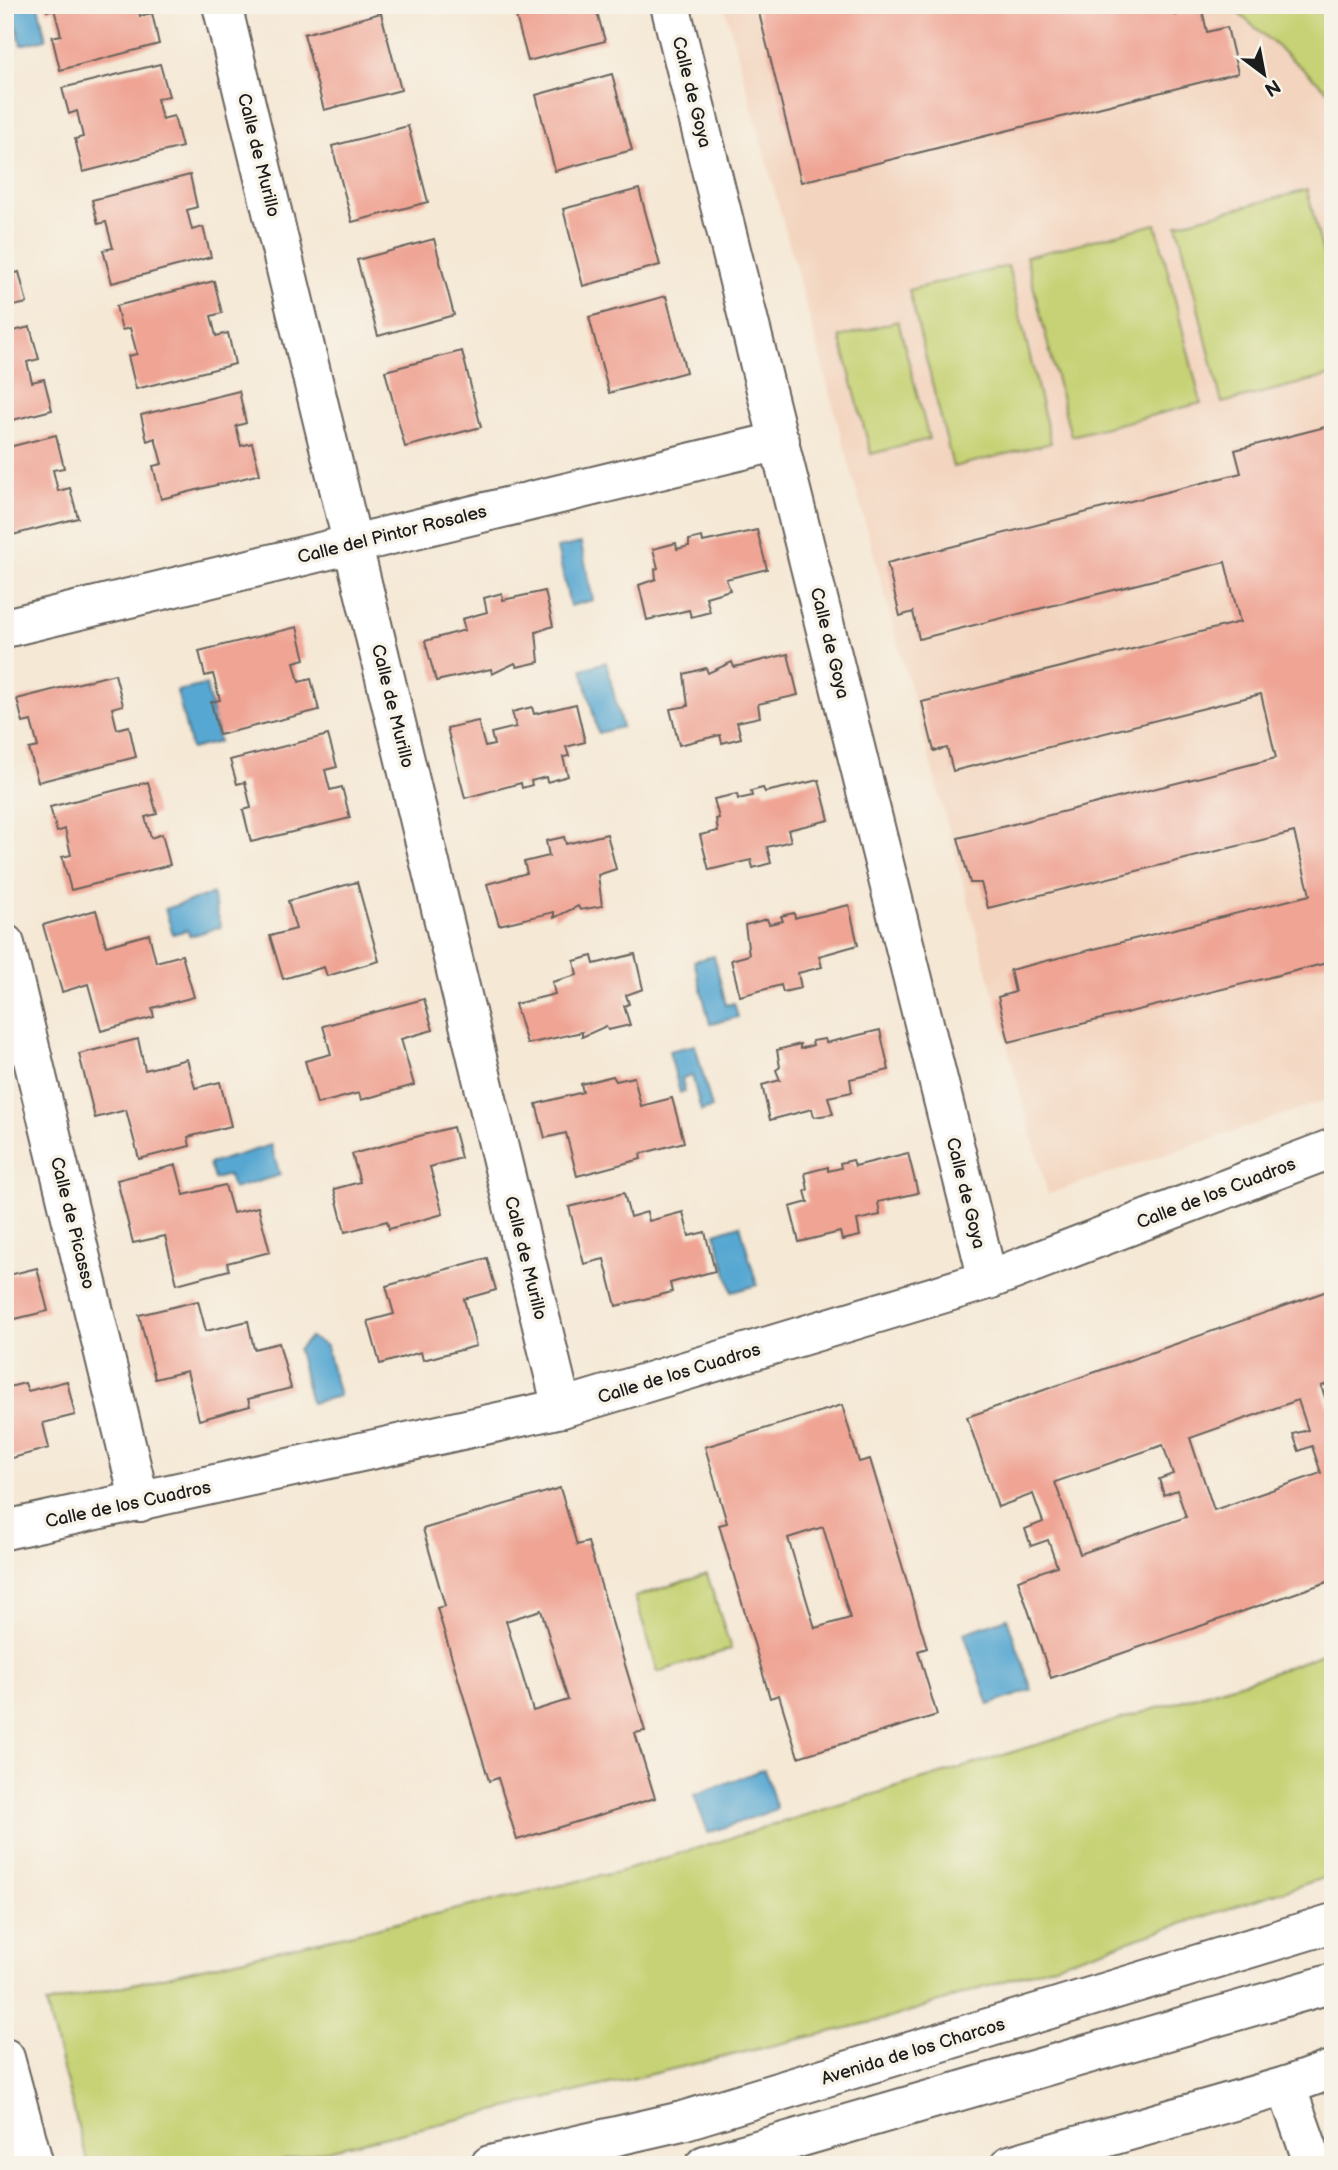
<svg xmlns="http://www.w3.org/2000/svg" width="1338" height="2170" viewBox="0 0 1338 2170" font-family="'Balsamiq Sans',sans-serif">
<style>
.built{fill:#f3d4be}
.green{fill:#c6d274;stroke:#717748;stroke-width:2}
.water{fill:#57a7d1;stroke:#3a6276;stroke-width:2}
.building{fill:#efa494;fill-rule:evenodd}
.lines{fill:none;stroke-linecap:round;stroke-linejoin:round}
.minor-casing{stroke:#68635d;stroke-width:42}
.minor{stroke:#fff;stroke-width:38}
.labels{text-anchor:middle;stroke-width:7;stroke-linejoin:round;paint-order:stroke}
.street-label{font-size:18px;fill:#1c1c1c;stroke:#f7f3e8}
</style>
<rect width="100%" height="100%" fill="#f7f3e8"/>
<filter id="ink" filterUnits="userSpaceOnUse"><feTurbulence type="fractalNoise" baseFrequency=".0143" numOctaves="2"/><feDisplacementMap in="SourceGraphic" scale="14" xChannelSelector="R" yChannelSelector="G"/><feConvolveMatrix kernelMatrix="1 2 1 2 8 2 1 2 1" color-interpolation-filters="sRGB"/></filter>
<filter id="wash" filterUnits="userSpaceOnUse"><feTurbulence type="fractalNoise" baseFrequency=".00686" numOctaves="4" result="noise"/><feDisplacementMap in="SourceGraphic" scale="28" xChannelSelector="R" yChannelSelector="G"/><feGaussianBlur stdDeviation="1.57" result="paint"/><feColorMatrix in="noise" values="0 0 0 0 0 0 0 0 0 0 0 0 0 0 0 0 0 1.4 0 .05"/><feComposite in="paint" operator="in"/></filter>
<g filter="url(#wash)">
<rect width="100%" height="100%" fill="#f5e8d5"/>
<!-- built -->
<polygon class="built" points="724,5 1229,5 1333,95 1333,1098 1048,1194"/>
<!-- green -->
<g class="green">
<polygon points="1229,5 1333,5 1333,95"/>
<polygon points="1307,190 1333,293 1333,375 1222,403 1177,224"/>
<polygon points="1156,224 1201,403 1071,436 1026,257"/>
<polygon points="1008,266 1051,443 953,467 909,290"/>
<polygon points="898,321 929,439 871,454 840,337"/>
<polygon points="707,1574 731,1649 658,1672 635,1597"/>
<polygon points="1333,1650 1333,1875 890,2018 264,2165 88,2165 46,2004 622,1871 1269,1674"/>
</g>
<!-- water -->
<g class="water">
<polygon points="12,5 38,5 46,39 21,45"/>
<polygon points="581,543 593,600 570,606 557,548"/>
<polygon points="606,662 622,727 598,733 582,669"/>
<polygon points="206,685 219,742 191,749 177,691"/>
<polygon points="212,894 221,927 190,936 187,930 173,934 165,909"/>
<polygon points="714,956 726,1005 734,1003 738,1017 710,1024 694,961"/>
<polygon points="695,1045 712,1108 701,1111 692,1075 682,1078 685,1092 680,1093 669,1051"/>
<polygon points="271,1145 280,1175 233,1189 229,1175 214,1179 209,1164"/>
<polygon points="740,1225 757,1285 732,1292 715,1233"/>
<polygon points="310,1337 326,1346 339,1396 311,1403 298,1350"/>
<polygon points="1007,1618 1032,1690 989,1705 964,1633"/>
<polygon points="764,1769 777,1809 708,1833 694,1795"/>
</g>
<g id="blocks">
<!-- building -->
<g class="building">
<polygon points="45,5 137,5 140,16 152,13 159,44 60,70 52,37 61,35 54,9 47,11"/>
<polygon points="513,5 595,5 605,41 528,61"/>
<polygon points="757,5 1174,5 1176,15 1202,9 1207,32 1227,27 1238,73 801,182"/>
<polygon points="381,13 401,90 324,110 304,34"/>
<polygon points="160,64 169,96 157,99 162,119 174,116 182,147 83,172 75,139 83,137 77,111 69,114 62,88"/>
<polygon points="612,74 632,150 555,171 536,95"/>
<polygon points="408,126 428,202 352,222 332,146"/>
<polygon points="190,175 197,207 187,210 192,230 203,227 211,257 112,283 103,250 113,248 106,222 98,224 92,200"/>
<polygon points="639,189 660,265 583,286 563,209"/>
<polygon points="5,223 14,252 5,254"/>
<polygon points="434,239 454,315 378,336 357,260"/>
<polygon points="5,269 8,275 19,272 27,303 5,308"/>
<polygon points="214,281 222,313 211,316 216,336 228,333 235,364 136,389 128,356 137,354 130,328 122,330 116,306"/>
<polygon points="666,296 686,372 609,393 589,317"/>
<polygon points="30,327 39,359 27,362 32,382 44,379 52,410 5,422 5,333"/>
<polygon points="462,351 481,427 405,447 385,371"/>
<polygon points="239,391 246,423 236,426 241,446 252,443 260,474 161,499 153,466 162,464 155,438 147,441 141,415"/>
<polygon points="1333,425 1333,973 1330,974 1327,963 1009,1042 998,997 1015,992 1010,970 1310,895 1294,832 988,908 981,883 970,883 958,838 1276,758 1261,694 953,771 947,748 934,751 922,702 1240,622 1225,562 919,639 913,612 900,616 887,563 1241,473 1235,450"/>
<polygon points="56,435 64,468 53,470 58,491 70,488 78,518 5,537 5,448"/>
<polygon points="757,530 767,569 726,579 730,590 706,597 710,612 691,617 689,610 647,620 639,585 656,579 655,569 658,568 653,549 676,543 677,549 689,546 689,540 702,537 703,542"/>
<polygon points="545,591 553,626 536,632 539,662 517,667 515,663 492,674 491,669 436,681 425,641 465,630 462,619 487,612 484,598 502,593 503,600"/>
<polygon points="297,627 305,659 294,662 299,682 311,679 319,710 219,735 211,702 220,700 213,674 205,676 199,651"/>
<polygon points="788,654 798,695 758,704 760,717 737,722 741,738 722,743 720,735 679,745 670,709 688,706 684,674 706,668 708,673 732,662 734,667"/>
<polygon points="115,674 123,705 112,708 117,729 129,726 136,757 38,782 29,749 38,747 31,721 23,723 17,699"/>
<polygon points="576,704 585,742 566,747 569,756 563,757 568,776 547,782 546,777 531,781 532,785 522,788 521,783 465,798 447,728 478,721 485,747 494,745 491,733 516,727 512,712 532,707 534,714"/>
<polygon points="328,735 337,767 325,770 330,790 342,787 350,818 251,842 243,810 251,808 245,782 237,784 230,760"/>
<polygon points="819,780 829,820 788,830 791,841 767,847 771,863 753,868 751,860 709,870 700,835 718,831 716,819 719,818 714,799 737,794 738,799 752,796 751,791 763,788 765,792"/>
<polygon points="148,782 157,814 145,817 151,838 162,834 170,865 71,890 62,857 71,855 65,829 57,832 50,807"/>
<polygon points="607,834 616,869 598,875 602,906 580,910 578,906 554,918 554,912 499,925 487,884 527,873 524,862 549,856 546,841 564,837 566,844"/>
<polygon points="357,882 379,961 327,976 324,967 283,979 270,936 296,929 288,901"/>
<polygon points="849,905 858,945 819,956 822,967 798,973 801,988 783,992 781,985 740,996 731,960 749,955 745,925 767,919 769,924 783,921 781,916 794,913 795,918 798,917"/>
<polygon points="96,910 106,946 149,934 156,962 182,955 194,997 152,1008 154,1017 101,1031 88,984 62,992 43,925"/>
<polygon points="635,954 643,989 626,995 629,1004 624,1006 630,1025 608,1030 606,1026 582,1037 582,1032 527,1044 515,1004 555,994 552,982 577,975 574,961 592,956 594,964"/>
<polygon points="424,999 433,1030 401,1039 414,1085 361,1100 359,1093 317,1104 305,1061 331,1054 323,1026"/>
<polygon points="880,1030 889,1070 850,1079 852,1092 828,1097 833,1114 814,1117 812,1109 770,1120 762,1085 780,1080 776,1070 780,1067 777,1050 800,1044 800,1049 813,1045 812,1041 825,1039 826,1043"/>
<polygon points="138,1039 145,1070 187,1059 195,1088 220,1082 231,1126 188,1137 190,1146 139,1159 126,1110 95,1118 79,1054"/>
<polygon points="613,1076 616,1081 634,1077 641,1106 672,1098 684,1142 640,1154 641,1159 577,1176 566,1133 545,1138 536,1104 583,1092 581,1084"/>
<polygon points="453,1127 461,1158 430,1167 443,1214 389,1229 387,1221 345,1232 334,1189 360,1182 352,1154"/>
<polygon points="908,1153 918,1193 878,1202 880,1215 857,1220 860,1236 842,1240 840,1232 799,1242 790,1207 808,1202 805,1191 808,1190 805,1173 828,1167 828,1171 841,1168 840,1163 853,1160 855,1166"/>
<polygon points="176,1165 184,1195 225,1185 233,1213 258,1207 270,1252 227,1263 229,1270 177,1284 165,1236 133,1243 117,1180"/>
<polygon points="624,1193 630,1217 647,1212 649,1221 683,1212 689,1236 705,1232 715,1271 670,1283 672,1292 616,1306 604,1259 584,1264 569,1207"/>
<polygon points="487,1258 496,1290 464,1299 476,1346 423,1360 421,1352 380,1364 368,1321 394,1314 386,1286"/>
<polygon points="37,1268 48,1311 11,1320 5,1299 5,1276"/>
<path d="M1333,1289v93l-12,4 12,33v161l-282,98 -33,-98 39,-14 -9,-26 -17,6 -6,-17 18,-7 -10,-28 -35,13 -31,-90zM1298,1400l10,30 -15,4 6,17 13,-5 9,27 -107,37 -24,-72zM1163,1445l10,29 -14,5 5,16 13,-5 9,27 -106,37 -25,-72z"/>
<polygon points="198,1301 206,1331 248,1321 254,1349 279,1343 291,1388 248,1399 250,1406 199,1420 187,1371 155,1379 139,1315"/>
<polygon points="67,1381 75,1415 43,1423 49,1448 5,1460 5,1388 25,1383 28,1391"/>
<path d="M842,1405l17,57 11,-3 57,189 -9,3 19,64 -139,42 -19,-62 -9,3 -51,-173 8,-2 -22,-76zM823,1527l27,91 -35,10 -27,-90z"/>
<path d="M560,1488l17,57 11,-3 57,189 -10,2 20,65 -138,42 -19,-62 -9,3 -52,-173 8,-2 -22,-77zM541,1610l27,90 -35,11 -27,-90z"/>
</g>
</g>
</g>
<g filter="url(#ink)">
<use href="#blocks" fill-opacity="0" stroke="#68635d" stroke-width="2"/>
<g class="lines">
<!-- minor casing -->
<g class="minor-casing">
<g id="minor">
<polyline points="222,5 562,1408"/>
<polyline points="670,5 988,1280"/>
<polyline points="5,628 780,441"/>
<polyline points="5,944 140,1502"/>
<polyline points="5,1530 562,1408 988,1280 1333,1148"/>
<polyline points="5,2058 34,2165"/>
<polyline points="1286,2086 1314,2165"/>
<polyline points="490,2165 682,2121 1333,1923"/>
<polyline points="705,2165 1333,1983"/>
<polyline points="1010,2165 1286,2086 1333,2069"/>
</g>
</g>
<!-- minor -->
<use href="#minor" class="minor"/>
</g>
</g>
<g class="labels">
<!-- street labels -->
<g class="street-label">
<text transform="translate(692 92) rotate(76)" y="6">Calle de Goya</text>
<text transform="translate(259 155) rotate(76)" y="6">Calle de Murillo</text>
<text transform="translate(392 534) rotate(-14)" y="6">Calle del Pintor Rosales</text>
<text transform="translate(830 643) rotate(76)" y="6">Calle de Goya</text>
<text transform="translate(393 706) rotate(76)" y="6">Calle de Murillo</text>
<text transform="translate(966 1193) rotate(76)" y="6">Calle de Goya</text>
<text transform="translate(1216 1193) rotate(-21)" y="6">Calle de los Cuadros</text>
<text transform="translate(73 1223) rotate(76)" y="6">Calle de Picasso</text>
<text transform="translate(526 1258) rotate(76)" y="6">Calle de Murillo</text>
<text transform="translate(679 1373) rotate(-17)" y="6">Calle de los Cuadros</text>
<text transform="translate(128 1504) rotate(-12)" y="6">Calle de los Cuadros</text>
<text transform="translate(913 2051) rotate(-17)" y="6">Avenida de los Charcos</text>
</g>
</g>
<!-- margin -->
<rect width="1338" height="2170" fill="none" stroke="#f7f3e8" stroke-width="28"/>
<!-- north arrow -->
<g transform="translate(1264 74) rotate(148)" stroke="#f7f3e8" stroke-width="5" paint-order="stroke">
<path d="M0-5L12 26L0 18L-12 26Z" fill="#1c1c1c"/>
<text y="-10" font-size="19" font-weight="bold" text-anchor="middle" fill="#1c1c1c">N</text>
</g>
</svg>
